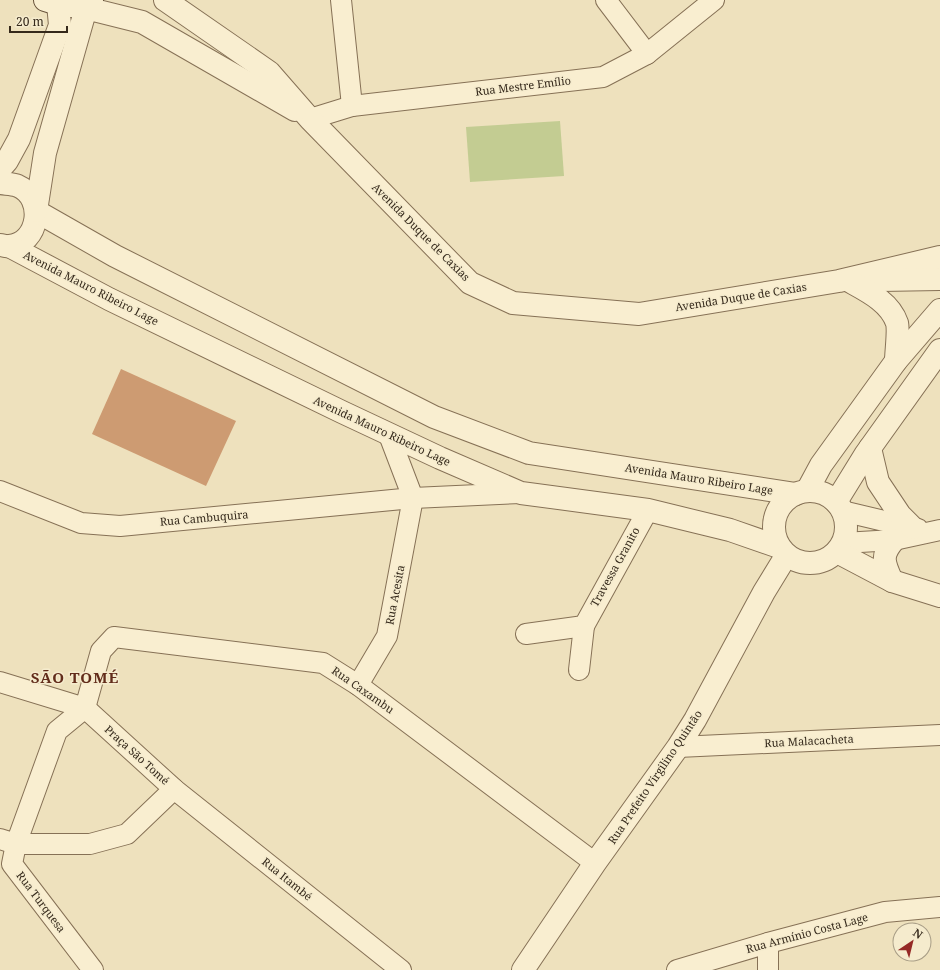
<svg xmlns="http://www.w3.org/2000/svg" width="940" height="970" viewBox="0 0 940 970" font-family="'Noto Serif',serif">
<style>
.green{fill:#c3cc92}
.building{fill:#cd9b72}
.lines{fill:none;stroke-linecap:round;stroke-linejoin:round}
.minor-casing{stroke:#867156;stroke-width:22}
.tertiary-casing{stroke:#867156;stroke-width:24}
.secondary-casing{stroke:#67523a;stroke-width:24}
.minor{stroke:#f9eed0;stroke-width:20}
.tertiary{stroke:#f9eed0;stroke-width:22}
.secondary{stroke:#f9eed0;stroke-width:22}
.labels{text-anchor:middle;stroke-width:3;stroke-linejoin:round;paint-order:stroke}
.street-label{font-size:11px;fill:#35291b;stroke:#f5ebcd}
.district-label{font-size:15px;font-weight:bold;letter-spacing:1px;fill:#622c1a;stroke:#f5ebcd}
</style>
<rect width="100%" height="100%" fill="#eee1bd"/>
<!-- green -->
<polygon class="green" points="560,121 564,176 470,182 466,127"/>
<!-- building -->
<polygon class="building" points="121,369 236,421 206,486 92,434"/>
<g class="lines">
<!-- minor casing -->
<g class="minor-casing">
<g id="minor">
<polyline points="341,0 352,106"/>
<polyline points="606,0 647,54"/>
<polyline points="310,119 352,106 603,77 647,54 714,0"/>
<polyline points="389,435 413,498"/>
<polyline points="0,491 81,523 120,526 413,498 521,493"/>
<polyline points="842,511 918,529"/>
<polyline points="843,543 894,540 940,530"/>
<polyline points="526,634 584,626 648,510"/>
<polyline points="579,670 584,626"/>
<polyline points="0,682 85,708 174,789 401,970"/>
<polyline points="358,685 387,636 413,498"/>
<polyline points="85,708 101,651 114,637 323,663 358,685 595,863"/>
<polyline points="85,708 57,731 16,844 12,864 93,970"/>
<polyline points="678,747 940,735"/>
<polyline points="0,839 16,844 90,844 127,834 174,789"/>
<polyline points="768,943 768,970"/>
<polyline points="677,970 768,943 885,912 940,907"/>
</g>
</g>
<!-- tertiary casing -->
<g class="tertiary-casing">
<g id="tertiary">
<polyline points="165,0 269,72 310,119 470,283 513,303 639,314 839,281 940,257"/>
<polyline points="0,169 7,161 19,139 60,25 58,4"/>
<path d="M0,183c6,1 13,1 18,3 28,12 21,58 -9,60 -3,1 -6,-1 -9,-1"/>
<polyline points="36,211 115,256 434,417 529,453 796,494"/>
<polyline points="36,211 45,153 86,8 142,22 295,110"/>
<polyline points="9,246 109,299 342,412 440,458 521,493 648,510 730,530 779,547"/>
<polyline points="880,280 940,279"/>
<path d="M849,281c18,10 41,21 48,42 2,8 -1,29 -1,38"/>
<polyline points="870,448 878,482 900,515 913,528"/>
<circle cx="810" cy="527" r="36"/>
<polyline points="807,491 821,465 896,361 940,310"/>
<polyline points="836,502 865,455 940,350"/>
<polyline points="837,552 892,581 940,596"/>
<path d="M892,581c-8,-18 -12,-25 2,-41"/>
<polyline points="523,970 595,863 678,747 695,720 764,592 786,556"/>
</g>
</g>
<!-- secondary casing -->
<g class="secondary-casing">
<polyline id="secondary" points="45,0 58,4 86,8 92,0"/>
</g>
<!-- minor -->
<use href="#minor" class="minor"/>
<!-- tertiary -->
<use href="#tertiary" class="tertiary"/>
<!-- secondary -->
<use href="#secondary" class="secondary"/>
</g>
<g class="labels">
<!-- street labels -->
<g class="street-label">
<text transform="translate(523 86) rotate(-7)" y="4">Rua Mestre Emílio</text>
<text transform="translate(421 232) rotate(45)" y="4">Avenida Duque de Caxias</text>
<text transform="translate(91 288) rotate(27)" y="4">Avenida Mauro Ribeiro Lage</text>
<text transform="translate(741 297) rotate(-9)" y="4">Avenida Duque de Caxias</text>
<text transform="translate(382 431) rotate(25)" y="4">Avenida Mauro Ribeiro Lage</text>
<text transform="translate(699 479) rotate(9)" y="4">Avenida Mauro Ribeiro Lage</text>
<text transform="translate(204 518) rotate(-5)" y="4">Rua Cambuquira</text>
<text transform="translate(615 567) rotate(-61)" y="4">Travessa Granito</text>
<text transform="translate(395 595) rotate(-79)" y="4">Rua Acesita</text>
<text transform="translate(363 690) rotate(35)" y="4">Rua Caxambu</text>
<text transform="translate(809 741) rotate(-3)" y="4">Rua Malacacheta</text>
<text transform="translate(137 755) rotate(42)" y="4">Praça São Tomé</text>
<text transform="translate(655 777) rotate(-56)" y="4">Rua Prefeito Virgilino Quintão</text>
<text transform="translate(287 879) rotate(39)" y="4">Rua Itambé</text>
<text transform="translate(41 902) rotate(53)" y="4">Rua Turquesa</text>
<text transform="translate(807 933) rotate(-15)" y="4">Rua Armínio Costa Lage</text>
</g>
<!-- district labels -->
<g class="district-label">
<text x="75" y="683">SÃO TOMÉ</text>
</g>
</g>
<!-- north arrow -->
<g transform="translate(912 942) rotate(35)"><circle r="19" fill="#f5ebcd" stroke="#a89d86"/>
<path d="M0-3L7 15L0 10L-7 15Z" fill="#952926"/>
<text y="-6" font-size="11" font-weight="bold" text-anchor="middle" fill="#35291b">N</text>
</g>
<!-- scale -->
<path d="M10 26v6h57v-6" fill="none" stroke="#35291b" stroke-width="2"/>
<text x="16" y="26" font-size="12" fill="#35291b" stroke="#f5ebcd" stroke-width="3" paint-order="stroke">20 m</text>
</svg>
